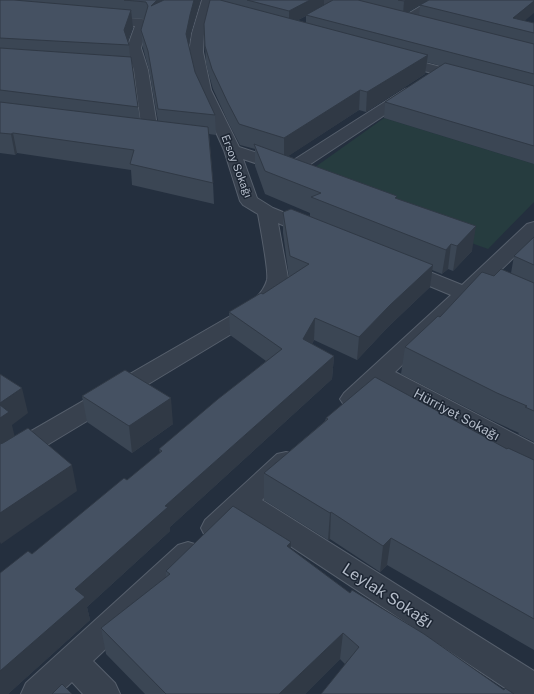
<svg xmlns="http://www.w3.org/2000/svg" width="534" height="694" viewBox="0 0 534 694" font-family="'Public Sans',sans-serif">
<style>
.green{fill:#263c3f}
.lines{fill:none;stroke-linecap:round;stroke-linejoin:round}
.minor-casing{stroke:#565f6c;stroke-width:2}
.minor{fill:#38414e;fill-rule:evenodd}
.wall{fill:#3b4654;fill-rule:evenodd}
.shaded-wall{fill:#303945}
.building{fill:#455162;stroke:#303945}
.labels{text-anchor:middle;stroke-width:3;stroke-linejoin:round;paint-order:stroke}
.far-street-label{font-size:11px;fill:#b4bcc9;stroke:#1d2633}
.street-label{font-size:13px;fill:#b4bcc9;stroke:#1d2633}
.near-street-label{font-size:16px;fill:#b4bcc9;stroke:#1d2633}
</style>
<rect width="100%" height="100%" fill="#242f3e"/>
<!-- green -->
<polygon class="green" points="384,118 534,164 534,202 488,249 297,180"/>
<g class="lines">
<!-- minor casing -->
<g class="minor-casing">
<g id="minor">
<path d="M202,0h12l-10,33 -1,19 8,38 28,57 50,16 116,-74 5,-1 5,1 2,3 -2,3 -118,78 -6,1 -6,-1 -42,-14 14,39 16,10 44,18 2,4 -2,4 -7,2 -7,-2 -25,-11 10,55 -9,18 -13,15 -13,10 -244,147 -9,2v-21l239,-138c12,-8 24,-17 28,-31 2,-8 -7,-55 -9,-66l-15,-9 -3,-4 -16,-51 -27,-60 -8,-38 3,-19z"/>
<polygon points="315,0 336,0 362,6 364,9 362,12 358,13 317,3"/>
<polygon points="431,0 446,0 409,24 401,24 399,21 401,18"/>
<polygon points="103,16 142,19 146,20 148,23 141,48 148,70 158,132 156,135 150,137 144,135 142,132 134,70 127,48 135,26 99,23 97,20 99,17"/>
<polygon points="398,56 468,74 470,77 468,80 463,81 393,63 391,60 393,57"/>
<path d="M534,222v16l-139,134 139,72v20l-9,-2 -143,-78c-12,12 -20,26 -38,21l-4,-6 4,-6 107,-98 -55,-23 -3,-4 3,-4 7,-2 7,2 52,21 65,-61z"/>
<polygon points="286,452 295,454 299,461 295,468 262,500 534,671 534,694 514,694 245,516 225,536 215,539 205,536 201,528 205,520 277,454"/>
<polygon points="188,542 198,545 202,553 198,561 93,661 115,683 120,694 83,694 72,682 59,694 21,694 26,683 178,545"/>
</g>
</g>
<!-- minor -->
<use href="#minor" class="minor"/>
</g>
<!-- wall -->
<g class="wall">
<path d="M0,0h200v2l-9,31 -2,12 6,27 20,43 1,20 -7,-1 4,49 1,21 -82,-19 -1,-15 -114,-17 -2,2 -15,-2zM132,18l12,1 -3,11 2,18 6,22 9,51 -18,-2 -2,-12 -8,-50 -1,-12 -1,-4 5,-14z"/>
<path d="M210,0h114v5l9,-5h95l-20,12 11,3 1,-10 105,16 9,2v141l-150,-46 1,-16 56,-36 -14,-4 -2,12 -59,38 -7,-2 -71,46 109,43 75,52 -19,20 -5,-2 -6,5 -10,-4 -2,17 -42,40 -31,33 -43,-20 -2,4 22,12 -2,23 -162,148v4l-83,76 3,13 -82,74h-8l32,-140 95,-74 33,-27 -1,-4 107,-88 -36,-26 -1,-23 34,-18 26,-17 -6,-44v-21l27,4v-3l-45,-19 -10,-28v-17l-15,-4 -11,-21 -16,-35 -7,-25 -2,-40zM306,16v7l-8,-3z"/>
<polygon points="534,237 534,442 518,434 519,433 491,420 401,374 405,347 440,317 494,276 511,273 514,256"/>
<polygon points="82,396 173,424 132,453 87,422"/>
<polygon points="326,418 507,449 534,460 534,650 387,565 380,572 330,539 328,540 264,500 264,473 325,421"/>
<polygon points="291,542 290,548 350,593 504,690 514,694 345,664 340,659 305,694 145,694 106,654 101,628 166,577 166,571"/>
</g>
<!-- shaded-wall -->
<g class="shaded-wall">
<polygon points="157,0 176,0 151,6"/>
<polygon points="194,0 200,0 200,2 191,33 188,52 186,34 190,15"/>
<polygon points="310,0 324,0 324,6 289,25 289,11"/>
<polygon points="407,0 428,0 403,15 404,1"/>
<polygon points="534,1 534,13 515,29 513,18"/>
<polygon points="131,10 133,27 126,45 124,30"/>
<polygon points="428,55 425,74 366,112 367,92"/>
<polygon points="360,90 359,110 284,159 284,138"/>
<polygon points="13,133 17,153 15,155 11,134"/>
<polygon points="476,226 472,251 453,271 457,246"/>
<polygon points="451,244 448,269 442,274 446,250"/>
<polygon points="433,265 430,287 388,327 357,360 359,337 390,305"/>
<polygon points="315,318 314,340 303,362 303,339"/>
<polygon points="334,356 332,379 170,527 170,531 87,607 90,620 8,694 0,694 0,671 75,589 165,506"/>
<polygon points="22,388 28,413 12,425 15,438 0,448 0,403"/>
<polygon points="171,398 173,424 132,453 129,426"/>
<polygon points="72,465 77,491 1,544 0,542 0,513"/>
<polygon points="331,512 330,539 328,540 330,513"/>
<polygon points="391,538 387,565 380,572 383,546"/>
<polygon points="291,542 290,569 287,546"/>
<polygon points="343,633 340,659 305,694 279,694"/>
</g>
<!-- building -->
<g class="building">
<polygon points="0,0 14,0 131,10 124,30 129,45 0,38"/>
<polygon points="124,0 157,0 151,6 164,0 194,0 190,15 186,34 195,72 215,115 158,109 148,51 141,30 148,6 146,2"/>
<polygon points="210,0 220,0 428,55 367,92 360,90 284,138 239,124 228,103 212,69 205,46 204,24"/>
<polygon points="247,0 310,0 289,11"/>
<polygon points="333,0 358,0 534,44 534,74 306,15"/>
<polygon points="398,0 407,0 404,1"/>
<polygon points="429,0 534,0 534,1 513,18 534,23 534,33 420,5"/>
<polygon points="0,48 131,57 138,107 0,90"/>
<polygon points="445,63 534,86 534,146 385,102"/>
<polygon points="0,102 208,127 213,183 130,164 134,150 13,133 11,134 0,133"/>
<polygon points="254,144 397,196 395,198 476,226 457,246 451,244 446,250 311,197 321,193 265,171"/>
<polygon points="291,209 433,265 390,305 359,337 315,318 303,339 334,356 165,506 168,507 75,589 85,597 0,671 0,573 28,551 32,554 124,478 127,480 162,451 159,449 218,399 282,349 229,312 261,293 263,294 309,264 290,256 283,212"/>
<polygon points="534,237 534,265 514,256"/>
<polygon points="501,269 534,283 534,411 525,407 527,406 497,393 405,347 438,316 440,317 482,272 494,276"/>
<polygon points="125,370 171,398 129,426 82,396"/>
<polygon points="0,374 22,388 0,403"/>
<polygon points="375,377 507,449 508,448 534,460 534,619 391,538 383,546 331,512 330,513 264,473 328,419 326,418"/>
<polygon points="0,405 9,412 0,418"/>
<polygon points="28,428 72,465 0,513 0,444 3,443"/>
<polygon points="233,506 291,542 287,546 350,593 352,590 424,634 504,690 505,688 514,694 321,694 359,647 343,633 279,694 166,694 101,628 170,574 166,571"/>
<polygon points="62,684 72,694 52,694"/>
</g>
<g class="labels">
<!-- far-street labels -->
<g class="far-street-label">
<text transform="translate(237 166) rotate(69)" y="4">Ersoy Sokağı</text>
</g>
<!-- street labels -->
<g class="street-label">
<text transform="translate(457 414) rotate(28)" y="5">Hürriyet Sokağı</text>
</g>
<!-- near-street labels -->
<g class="near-street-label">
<text transform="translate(388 595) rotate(33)" y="6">Leylak Sokağı</text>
</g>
</g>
</svg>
